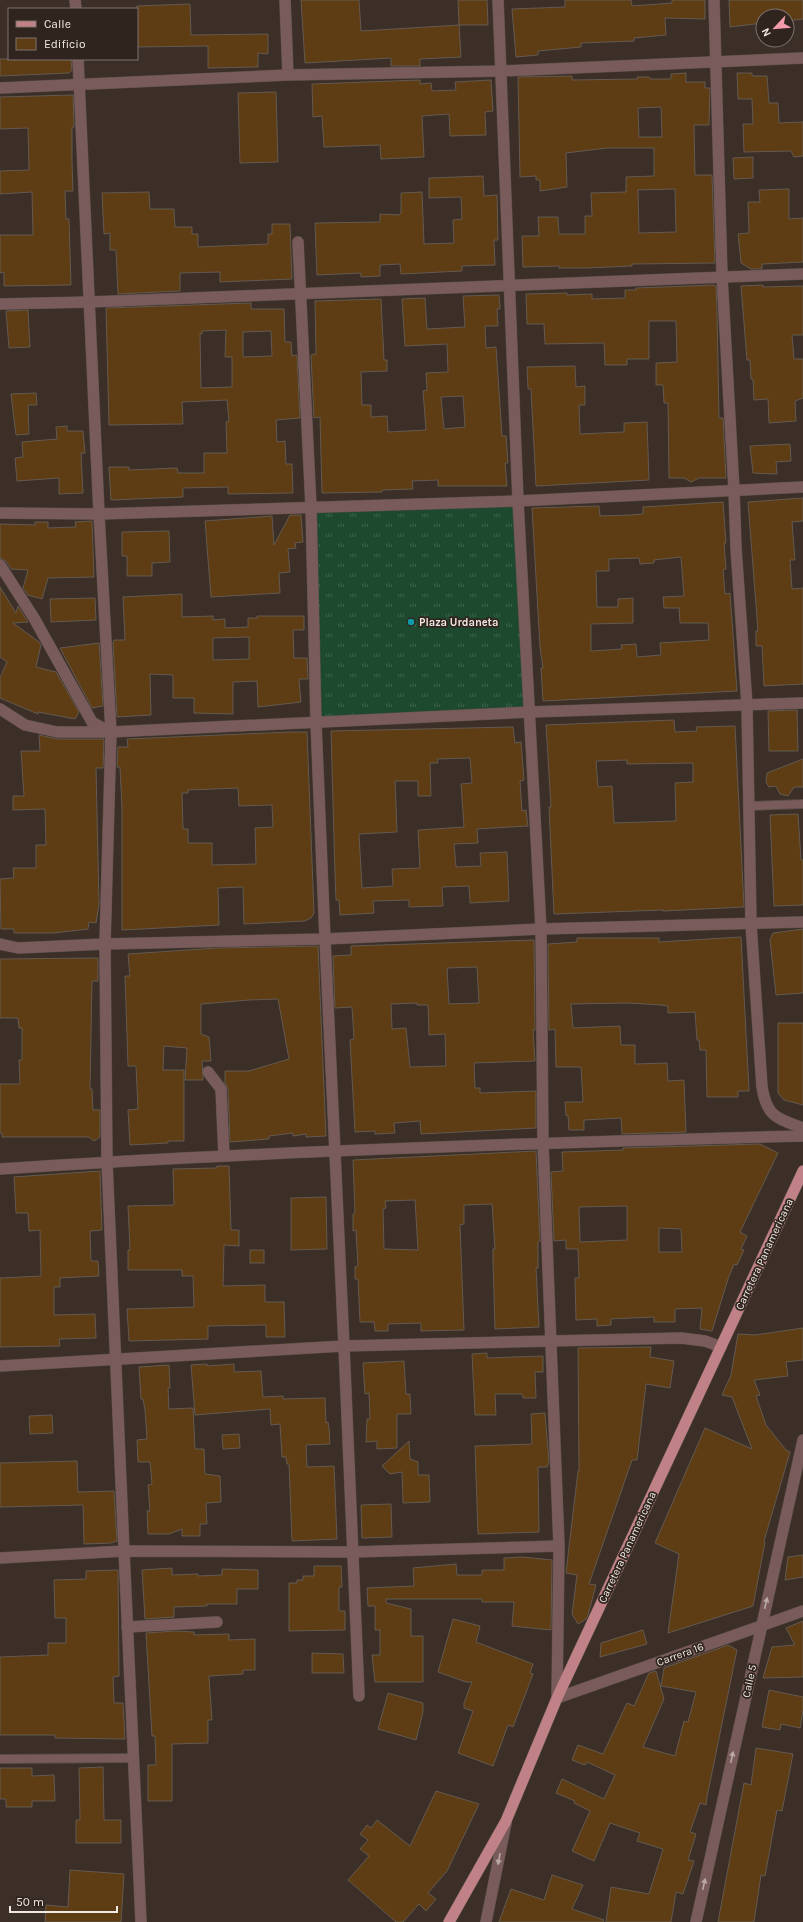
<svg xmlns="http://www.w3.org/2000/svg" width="803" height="1922" viewBox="0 0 803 1922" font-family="Karla,sans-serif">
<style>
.grass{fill:url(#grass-tufts)}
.building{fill:#5e3c14;stroke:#645a4f;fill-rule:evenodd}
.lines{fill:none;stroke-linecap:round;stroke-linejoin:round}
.service-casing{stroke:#584d46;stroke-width:10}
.minor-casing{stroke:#584d46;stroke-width:12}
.primary-casing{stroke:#584d46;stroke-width:12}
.service{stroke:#7a5b5c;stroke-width:8}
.minor{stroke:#7a5b5c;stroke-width:11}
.primary{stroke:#c08286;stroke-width:11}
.oneway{fill:#bba9a7}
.culture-dot{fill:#0f9aa8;stroke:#30251e;stroke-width:1.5}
.labels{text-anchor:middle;stroke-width:3.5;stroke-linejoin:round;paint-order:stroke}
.poi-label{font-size:11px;font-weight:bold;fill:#f1e9e5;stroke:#30251e;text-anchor:start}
.street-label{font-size:11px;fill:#f1e9e5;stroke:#30251e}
</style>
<defs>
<pattern id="grass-tufts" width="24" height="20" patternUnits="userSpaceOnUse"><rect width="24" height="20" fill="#1d4a2e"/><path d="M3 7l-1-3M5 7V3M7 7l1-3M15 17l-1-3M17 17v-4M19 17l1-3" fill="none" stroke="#3e644c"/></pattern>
</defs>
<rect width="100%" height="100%" fill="#3b2f28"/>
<!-- grass -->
<polygon class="grass" points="518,501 530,712 316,723 311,507"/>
<!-- building -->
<g class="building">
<polygon points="301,0 359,0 361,31 459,25 461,57 420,59 420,66 391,66 391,58 305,63"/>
<polygon points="458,0 487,0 488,25 459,25"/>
<polygon points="565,0 631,0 632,6 672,3 672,0 705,0 705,19 665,18 666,35 634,38 634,41 581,43 581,47 538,51 538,55 516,57 512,9 565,7"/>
<polygon points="729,0 803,0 803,19 787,21 787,16 763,16 763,23 730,27"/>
<polygon points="190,4 191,35 268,34 268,54 258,53 258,67 208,68 208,46 137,47 137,6"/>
<polygon points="0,59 71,59 72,70 69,73 0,76"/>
<path d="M686,73v9h19v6h5l-1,37h-15l1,50h17l3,88 -83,1v2l-46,2h-27v-2l-36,1 -1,-31h17l-1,-19h20l1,17h26v-18h7l-1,-23 35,-1v-15l28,-1v-28h-47l-41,5 1,34 -27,4v-11h-4v-4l-16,1 -2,-100 54,-1v4l66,-1 -1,-2h12l1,2h21v-5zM661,107l1,30h-23l-1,-29zM675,189l1,43 -37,1 -1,-43z"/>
<polygon points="737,73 752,73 752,76 767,76 769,103 778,103 779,123 803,122 803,156 794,157 791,151 744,152 743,124 753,124 752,99 738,99"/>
<polygon points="420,80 420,84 431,83 432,91 456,90 455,82 491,80 493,111 485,112 486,135 450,136 449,114 422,116 424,157 381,159 380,145 324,147 322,116 313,117 312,84"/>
<polygon points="276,92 278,162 240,163 238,93"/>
<polygon points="73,95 74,127 72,127 72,162 73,191 65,191 66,219 69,219 71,285 4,286 4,272 0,273 0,235 33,235 32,192 0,194 0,171 29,170 28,128 0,129 0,97"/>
<polygon points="753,157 753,178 734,179 733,158"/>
<polygon points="483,176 484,196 497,195 498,240 494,240 495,265 462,266 462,271 401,274 400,264 380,265 380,276 361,277 361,273 317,275 315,223 380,222 380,214 399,215 401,213 401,193 422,192 424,244 454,243 453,220 462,219 461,197 429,198 429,178"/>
<polygon points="789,189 789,219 803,218 803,262 762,264 762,269 751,269 741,263 738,234 749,233 748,202 760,202 759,190"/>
<polygon points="149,192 150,209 174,209 175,227 192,227 192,234 198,234 198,247 268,244 268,234 272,234 272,224 290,224 292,279 220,282 220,272 180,273 180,291 118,294 116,250 110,250 110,233 104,234 102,193"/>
<polygon points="714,285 716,286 717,310 719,418 723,418 726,478 699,478 691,482 684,478 669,478 668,403 664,403 663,385 656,385 656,363 677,362 676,321 649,321 649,359 627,359 627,365 605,365 604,343 545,344 544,324 527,324 526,294 567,293 567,295 592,294 592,299 625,298 625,290 636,290 636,288"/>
<polygon points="763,285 763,287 803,286 803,335 792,335 794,359 803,359 803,398 795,401 796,421 769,423 768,399 754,400 753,379 751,379 750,360 747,360 741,286"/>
<path d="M499,295l1,14h-3l1,17h-13l1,22 10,-1 6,89h4l2,27h-3l2,23h-69v-6l-26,1 1,8 -31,1v2l-60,1 -2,-76 -6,1 -3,-63 5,-1 -1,-53 66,-2 3,61h3v11l-26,1 1,33h9v12l16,-1 1,16 38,-2 -3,-39 4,-1 -1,-17 22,-1 -1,-28 -42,2 -3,-47 23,-1 2,31 38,-2 -2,-31zM463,396l2,31 -21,2 -3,-32z"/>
<path d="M251,303v6h33l1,33h6l1,14 5,-1 3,63 -24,2 1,22 8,-1 1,23h6l1,29 -65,1v-7l-45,1v9l-72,3 -2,-33h20v3l48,-2 1,5h26v-20h23l-1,-31 3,-1 -2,-21 -45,2 1,22 -74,1 -3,-117zM226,330l-1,27h7v30l-31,1 -1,-54h2v-3zM271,331l1,25 -29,1v-25z"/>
<polygon points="28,310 30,347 9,348 6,311"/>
<polygon points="575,366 576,387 585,386 585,405 579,405 580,434 624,432 624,423 647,422 649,480 536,486 531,389 528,389 527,367"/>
<polygon points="36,393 37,405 28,405 29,434 16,435 11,394"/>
<polygon points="67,426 67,431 83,431 85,453 81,453 83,493 59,494 59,478 17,481 15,458 23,457 22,442 57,439 56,427"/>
<polygon points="790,444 791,461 776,462 777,474 753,473 750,446"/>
<polygon points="803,498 803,521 792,522 795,560 790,560 792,589 803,588 803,684 764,686 762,646 756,646 756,631 758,631 748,502"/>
<path d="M723,502l3,41h-2l2,26 -3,1 2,24 5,-1 7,98 -194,10 -2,-33h2l-3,-21 -8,-139 67,-2 1,10 30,-1 13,-1v-7zM681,557l3,39 -21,1 1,11h15l1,15h28l1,17 -49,3 1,12 -24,2 -1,-13 -15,1 1,4 -31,2v-27l42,-1v-25l-15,1v8h-21l-1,-36h13v-12l30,-1 1,6 14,-1v-3z"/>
<polygon points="290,515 301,515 303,542 295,543 296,548 288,549 290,572 279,573 280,593 211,597 205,521 272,516 274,545"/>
<polygon points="92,521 94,577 48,578 42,599 28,595 23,588 28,570 11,569 6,561 0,558 0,524 35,525 35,522 48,522 48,528 76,527 75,522"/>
<polygon points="169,531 170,562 152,563 152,576 127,576 127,556 122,556 122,532"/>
<polygon points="0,587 16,613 18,606 28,622 13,623 39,642 41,645 36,667 56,672 79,712 75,719 38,712 38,714 0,698 0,678 7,662 0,657"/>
<path d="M182,594v23l31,-1v4l12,-1v9l23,-1v-9h9v-2h47v14h-11l1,28h13l1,21h-9l2,23 -43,5 -1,-26 -24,1v32l-39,-1v-15h-21v-23l-23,-1 1,41 -34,2 -4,-75 1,-2h11l-2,-43zM249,637v22l-36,1v-22z"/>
<polygon points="95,598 96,620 51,622 50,599"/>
<polygon points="99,643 103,706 92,708 60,648"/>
<polygon points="797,710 798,751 769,751 768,711"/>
<path d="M674,720l1,12 22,-1 -1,-4 39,-1 9,181 -81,4v-1l-109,4 -5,-107h2l-5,-82zM627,760v4l66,-1v19l-18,1 1,38 -62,2 -2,-37 -14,1 -2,-26z"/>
<path d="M513,727l2,16 6,-1 3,38 -4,1 2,30 4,-1 2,16 -51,3 1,14 -24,1 2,23 25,-1 -1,-13 27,-1 2,49 -39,2 -1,-17 -27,1 1,19 -34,1v-7l-36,1 1,12 -34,2 -1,-15h-3l-1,-25 -4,-144zM470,758l2,25 -11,1 3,43 -46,3 2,38 -28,1 1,17 -31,2 -3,-54 38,-2 -2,-51h23v15h13l-1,-33h8l-1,-4z"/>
<path d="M291,732h16l7,181 -3,5 -6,3 -61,3 -1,-37 -25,1 1,37 -97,5v-121l-2,-42h-3l1,-20h10l-1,-8zM238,788l1,18 33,-1 1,22 -18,1 1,36 -44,1v-22h-24v-14h-5l-1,-36h6v-3z"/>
<polygon points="39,735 57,739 104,739 103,768 96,768 99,904 96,923 89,922 88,929 53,933 14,933 14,929 1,929 0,879 14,878 13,868 36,868 36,845 46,845 45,809 13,810 13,796 24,796 21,751 40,751"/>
<polygon points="803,759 803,787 794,787 788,796 780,794 776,786 769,787 766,782 767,773"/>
<polygon points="798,814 801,860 803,860 803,905 774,906 770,815"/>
<polygon points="803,929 803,993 776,995 770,940 773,933"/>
<polygon points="741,937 749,1091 738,1091 738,1097 707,1097 706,1050 700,1050 699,1040 697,1040 695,1012 668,1013 668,1006 661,1005 629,1003 571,1004 573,1028 620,1026 621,1045 635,1045 635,1064 667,1063 668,1081 684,1080 686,1132 622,1134 621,1118 584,1120 584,1130 569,1130 568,1115 566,1116 565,1102 583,1102 581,1067 556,1067 555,1029 549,1030 548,944 577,942 577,938 659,938 659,942"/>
<path d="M534,940l1,90h-2l2,31 -61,2 1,25h5v5l56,-2v37l-115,6 -1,-13 -26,2 1,10 -20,1v-3l-20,1 -5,-92 4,-1 -2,-32 -17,1 -2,-52 18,-1v-9zM477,967l2,36 -30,1 -2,-36zM417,1003v2h11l1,30 16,-1 1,32 -36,1 -4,-39 -14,1 -1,-25z"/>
<polygon points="318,946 326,1136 306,1137 306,1134 293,1136 293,1133 269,1136 269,1139 230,1142 228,1089 225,1083 225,1071 249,1071 289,1059 278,999 249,1000 201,1004 201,1034 209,1037 211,1061 202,1061 203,1080 185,1080 187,1048 164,1046 163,1070 184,1070 184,1141 168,1141 168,1143 130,1145 128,1110 138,1109 136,1066 128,1066 125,976 130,976 128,954 217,948"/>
<polygon points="98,958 98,981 92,981 90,1089 92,1089 93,1110 100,1110 100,1137 94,1141 89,1137 2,1137 2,1133 0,1133 0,1084 20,1084 19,1060 22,1060 22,1028 19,1028 18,1018 0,1018 0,959"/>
<polygon points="778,1023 803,1023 803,1105 784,1100 778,1093"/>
<path d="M760,1144l18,9 -38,79 7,4 -6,13 3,1 -7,15 -3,-1 -6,15 -16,52 -12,-2 2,-21 -27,1v13h-21v-5l-43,2v6l-14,1v-7l-21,1 -1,-42h4l-1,-29h-12v-9l-12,1 -3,-69 12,-1 -1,-19 61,-2v-2zM627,1206v34l-47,2 -1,-35zM659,1228l22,1 1,23h-23z"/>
<path d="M536,1151l4,90 -2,1v26h-2l3,59 -44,2 -2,-68v-12h2l-3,-45 -28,1v19l-4,1 4,105 -43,1v-8l-33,1v7h-13l-1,-9h-14l-2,-43h-3v-12l3,-1 -2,-36 -3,1v-17l2,-1 -2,-53zM415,1200l3,50 -34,-1 -1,-40 3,-1 -1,-7z"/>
<polygon points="217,1166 229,1166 231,1230 239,1230 239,1246 224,1245 223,1286 265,1285 265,1302 284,1302 285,1337 266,1337 266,1325 208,1326 208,1339 129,1341 127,1309 194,1307 193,1276 182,1276 182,1270 128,1270 128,1250 130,1250 128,1206 174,1205 173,1169 217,1168"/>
<polygon points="100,1171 102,1230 90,1231 91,1261 98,1261 99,1276 60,1278 60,1287 54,1287 54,1315 95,1314 96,1338 59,1339 60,1346 0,1347 0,1278 41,1276 40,1230 29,1231 28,1213 16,1213 14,1177"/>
<polygon points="326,1197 327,1249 291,1250 291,1198"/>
<rect x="250" y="1250" width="14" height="13"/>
<polygon points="803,1328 803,1360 786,1362 788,1376 754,1380 760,1395 756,1396 766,1425 786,1450 790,1452 764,1541 765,1542 753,1606 668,1633 679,1554 655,1543 705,1428 752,1449 732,1397 722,1395 731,1375 738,1334 755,1335"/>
<polygon points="651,1347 650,1357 674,1361 670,1388 646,1384 637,1460 632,1460 589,1584 596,1585 588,1615 586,1619 578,1624 572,1614 577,1575 566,1573 578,1471 579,1471 578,1348"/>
<polygon points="487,1353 487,1358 543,1356 543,1372 535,1372 536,1398 523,1398 522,1394 495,1394 496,1415 475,1415 472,1354"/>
<polygon points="404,1361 406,1394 410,1394 411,1414 397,1414 397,1448 377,1449 377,1441 366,1442 367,1419 370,1419 369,1393 365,1394 363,1363"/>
<polygon points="207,1364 207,1366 234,1364 234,1372 261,1371 263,1397 283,1396 283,1399 325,1398 326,1423 328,1422 329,1428 330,1444 306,1445 307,1467 334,1466 337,1539 292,1541 289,1464 287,1464 286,1457 282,1457 280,1424 271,1425 270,1409 195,1415 191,1365"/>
<polygon points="169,1365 170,1388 168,1388 169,1409 193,1408 195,1449 204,1449 205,1474 220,1476 221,1502 206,1503 207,1524 200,1524 200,1536 182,1536 182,1529 169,1534 148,1534 147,1511 150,1511 148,1485 152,1484 150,1462 138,1462 137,1440 147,1439 145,1410 143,1399 141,1399 139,1367"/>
<polygon points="545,1413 549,1462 547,1467 538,1467 539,1532 478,1534 475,1446 532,1444 531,1414"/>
<polygon points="52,1415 53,1433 30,1434 29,1416"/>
<polygon points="239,1434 240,1448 223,1449 222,1435"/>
<polygon points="409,1441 410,1459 418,1462 418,1475 429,1475 430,1502 403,1503 402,1472 390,1474 382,1466"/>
<polygon points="77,1461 78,1492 114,1491 117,1541 111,1543 84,1544 83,1505 0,1507 0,1463"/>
<polygon points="391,1504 392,1537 362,1538 361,1505"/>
<polygon points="803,1555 803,1577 785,1580 788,1557"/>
<polygon points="522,1557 552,1560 551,1630 512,1626 514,1602 482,1602 482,1599 386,1599 386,1603 411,1609 411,1636 423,1636 423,1682 375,1682 372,1655 380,1655 380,1630 375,1630 375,1606 368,1606 367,1588 414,1586 413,1568 456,1564 457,1575 482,1575 482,1570 504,1570 504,1558"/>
<polygon points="314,1566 341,1566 342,1587 339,1587 339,1611 345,1611 345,1630 289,1631 289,1583 297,1583 297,1580 303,1580 303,1576 314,1576"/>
<polygon points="172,1568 172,1575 198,1574 198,1576 222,1575 222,1569 258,1570 258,1589 237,1589 237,1604 207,1604 207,1606 174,1607 174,1617 145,1619 142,1570"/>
<polygon points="118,1570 119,1676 113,1677 114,1703 123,1703 125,1739 55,1738 55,1735 0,1735 0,1657 48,1655 48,1643 66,1643 66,1618 55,1618 54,1580 86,1579 86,1571"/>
<polygon points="453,1619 480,1626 476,1642 533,1664 530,1673 533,1674 513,1727 508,1725 493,1766 458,1753 473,1711 464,1708 464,1703 472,1682 466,1682 438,1672"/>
<polygon points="803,1621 803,1677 763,1678 772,1647 795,1645 786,1628"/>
<polygon points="643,1630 647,1644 600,1657 601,1643"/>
<polygon points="175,1631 194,1632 194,1635 229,1634 229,1640 255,1639 255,1670 243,1670 243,1674 209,1676 212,1720 208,1720 208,1743 172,1744 172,1801 148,1801 148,1765 156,1765 155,1736 152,1736 146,1633"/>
<polygon points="728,1645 737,1650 707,1797 706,1805 700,1803 690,1832 696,1834 688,1860 694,1861 683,1894 676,1892 671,1922 606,1922 611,1887 649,1894 663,1849 637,1841 640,1833 610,1823 594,1861 572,1851 590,1811 574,1803 575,1801 556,1793 562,1779 604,1799 615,1775 587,1762 585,1765 572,1760 578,1745 603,1754 627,1703 634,1706 649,1673 656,1671 664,1699 643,1747 675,1756 684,1721 688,1722 696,1692 661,1686 664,1668"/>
<polygon points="312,1653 343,1654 344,1673 312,1673"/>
<polygon points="769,1690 803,1697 803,1710 800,1728 781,1724 780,1730 762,1727"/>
<polygon points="388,1693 423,1703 423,1712 416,1740 378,1729"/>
<polygon points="756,1748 793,1754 782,1811 777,1810 765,1876 761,1875 754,1922 718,1922 744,1783 751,1785"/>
<polygon points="103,1767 104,1820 121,1820 121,1843 76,1843 76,1820 80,1820 79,1768"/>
<polygon points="0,1768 32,1768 32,1776 54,1775 55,1801 32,1801 32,1807 6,1807 6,1799 0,1799"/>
<polygon points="436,1791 479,1804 447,1871 428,1893 436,1899 426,1911 419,1904 403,1922 396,1922 348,1880 369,1856 360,1849 368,1840 360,1834 367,1825 371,1828 377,1820 410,1846"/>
<polygon points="70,1870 124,1874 121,1922 45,1922 46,1905 68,1907"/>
<polygon points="552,1875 583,1885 572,1909 604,1920 603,1922 499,1922 511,1889 544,1900"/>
</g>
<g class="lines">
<!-- service casing -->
<g class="service-casing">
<g id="service">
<polyline points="750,806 803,804"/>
<polyline points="0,1759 134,1758"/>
</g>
</g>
<!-- minor casing -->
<g class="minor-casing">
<g id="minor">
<polyline points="75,0 76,9"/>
<polyline points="285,0 288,75"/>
<polyline points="498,0 518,501 541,929 543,1143 559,1546 557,1698 803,1611"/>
<path d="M714,0l8,276 12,214 2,58 11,157 4,219 11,163c5,30 14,31 41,41"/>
<polyline points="0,88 288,75 501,71 803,58"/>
<polyline points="0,304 89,302 803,274"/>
<polyline points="0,513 99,514 518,501 803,487"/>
<polyline points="0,565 34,618 92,722 108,731"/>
<polyline points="0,709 25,725 57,732 111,732 530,712 803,703"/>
<polyline points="0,944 18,948 105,944 325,939 541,929 803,922"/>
<polyline points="208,1072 221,1089 224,1156"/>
<path d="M0,1169c267,-18 535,-26 803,-33"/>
<polyline points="0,1366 344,1346 325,939 316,723 311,507 298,242"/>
<polyline points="0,1558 124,1551 107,1162 105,944 111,732 99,514 78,59"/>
<polyline points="127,1627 217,1622"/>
<polyline points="359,1696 344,1346 681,1338 705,1341 721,1347"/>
<polyline points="141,1922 124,1551 352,1552 559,1546"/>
<polyline points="486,1922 506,1823"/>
<polyline points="696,1922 803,1440"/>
</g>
</g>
<!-- primary casing -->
<g class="primary-casing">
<polyline id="primary" points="449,1922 506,1821 557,1698 803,1171"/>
</g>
<!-- service -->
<use href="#service" class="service"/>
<!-- minor -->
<use href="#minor" class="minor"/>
<!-- primary -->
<use href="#primary" class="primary"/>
</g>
<!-- one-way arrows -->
<defs><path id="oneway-solid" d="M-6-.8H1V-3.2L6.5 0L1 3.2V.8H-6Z"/></defs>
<g class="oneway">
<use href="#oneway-solid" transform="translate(766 1603) rotate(-77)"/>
<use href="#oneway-solid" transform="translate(732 1757) rotate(-78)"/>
<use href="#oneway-solid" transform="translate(499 1859) rotate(101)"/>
<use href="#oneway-solid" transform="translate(704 1884) rotate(-78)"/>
</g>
<!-- markers -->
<circle class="culture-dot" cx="411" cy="622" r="4"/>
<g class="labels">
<!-- poi labels -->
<g class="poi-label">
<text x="419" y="626">Plaza Urdaneta</text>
</g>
<!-- street labels -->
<g class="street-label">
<text transform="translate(764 1254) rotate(-65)" y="4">Carretera Panamericana</text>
<text transform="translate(627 1547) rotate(-65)" y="4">Carretera Panamericana</text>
<text transform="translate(680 1654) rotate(-20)" y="4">Carrera 16</text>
<text transform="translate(749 1681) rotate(-78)" y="4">Calle 5</text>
</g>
</g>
<!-- legend -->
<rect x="8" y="8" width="130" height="52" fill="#30251e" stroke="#7d736e"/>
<rect x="16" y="21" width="20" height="6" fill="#c08286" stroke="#7d736e"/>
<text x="44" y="28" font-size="12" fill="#f1e9e5">Calle</text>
<rect x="16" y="38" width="20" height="12" fill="#5e3c14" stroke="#7d736e"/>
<text x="44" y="48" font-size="12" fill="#f1e9e5">Edificio</text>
<!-- north arrow -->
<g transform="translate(775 28) rotate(244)"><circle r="19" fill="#30251e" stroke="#7d736e"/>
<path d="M0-3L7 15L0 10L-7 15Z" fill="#f39aab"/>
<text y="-6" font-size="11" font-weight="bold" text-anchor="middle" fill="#f1e9e5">N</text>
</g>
<!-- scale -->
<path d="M10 1906v6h107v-6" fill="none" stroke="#f1e9e5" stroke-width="2"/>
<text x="16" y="1906" font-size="12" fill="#f1e9e5" stroke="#30251e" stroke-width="3" paint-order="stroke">50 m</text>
</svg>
